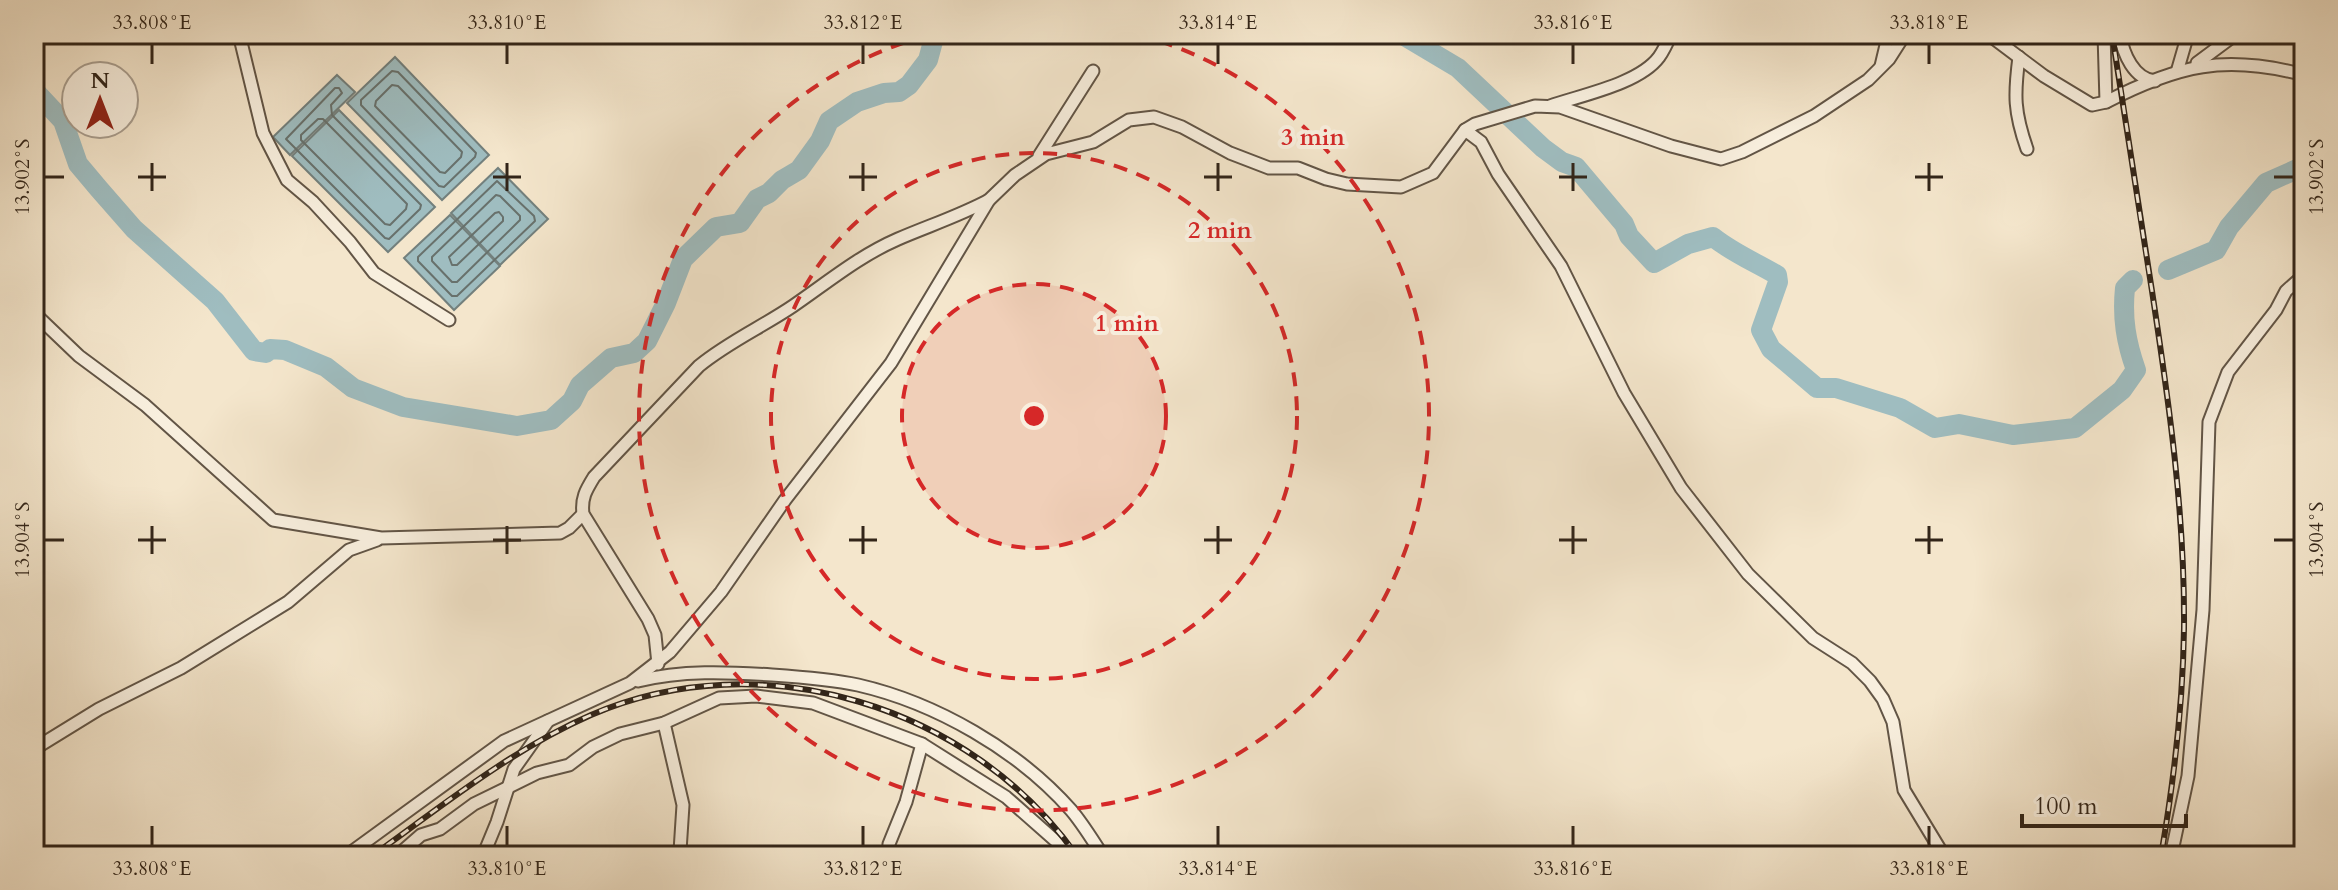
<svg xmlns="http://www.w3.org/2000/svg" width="2338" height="890" viewBox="0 0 2338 890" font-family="Cardo,serif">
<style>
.water{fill:#9fbdc0;stroke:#73807d;stroke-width:2}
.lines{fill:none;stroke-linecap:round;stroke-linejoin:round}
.shore{stroke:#68716c;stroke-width:2}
.river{stroke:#9fbdc0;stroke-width:20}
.minor-casing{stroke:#625546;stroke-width:15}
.minor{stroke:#f8efde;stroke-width:11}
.rail-casing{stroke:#322519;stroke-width:6}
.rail{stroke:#f8efde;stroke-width:3;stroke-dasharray:9;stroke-linecap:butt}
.ticks{fill:none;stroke:#322519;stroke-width:3}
.ring{fill:none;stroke:#d62828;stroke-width:4;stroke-dasharray:14 10}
.centre{fill:#d62828;stroke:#f8efde;stroke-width:4}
.ring-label{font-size:24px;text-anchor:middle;font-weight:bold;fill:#d62828;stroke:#f8efde;stroke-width:8;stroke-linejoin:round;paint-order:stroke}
.neatline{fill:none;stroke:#322519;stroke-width:3}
.ticks-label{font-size:20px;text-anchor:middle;fill:#322519}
</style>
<rect width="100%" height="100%" fill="#f4e6cc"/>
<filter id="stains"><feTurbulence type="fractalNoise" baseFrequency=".0025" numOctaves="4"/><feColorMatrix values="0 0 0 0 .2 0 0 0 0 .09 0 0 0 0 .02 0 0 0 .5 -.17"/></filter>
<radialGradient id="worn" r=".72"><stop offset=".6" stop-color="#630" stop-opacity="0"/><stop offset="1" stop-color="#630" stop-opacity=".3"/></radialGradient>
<!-- water -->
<g class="water">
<polygon points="395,57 489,155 442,200 347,103"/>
<polygon points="337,75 355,92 290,155 273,137"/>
<polygon points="339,110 435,207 388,252 292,156"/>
<polygon points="498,168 548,219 500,265 451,213"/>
<polygon points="450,215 500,266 454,310 404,258"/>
</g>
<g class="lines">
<!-- shore -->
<g class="shore">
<polygon points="392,71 398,72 476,153 475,157 444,187 439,186 361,105 361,100"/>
<polygon points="392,85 398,86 462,152 461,157 445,173 440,172 375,106 376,101"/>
<polygon points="339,88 342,93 331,105 332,115 421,205 420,209 389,239 385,238 286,139 335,88"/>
<polygon points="318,119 323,119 407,204 406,209 390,225 385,224 301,140 301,135"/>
<polygon points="497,181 534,216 535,221 457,296 452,296 418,261 418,257"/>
<polygon points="496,195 500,196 520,216 520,220 457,282 452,282 432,261 432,257"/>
<polygon points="499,212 503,217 503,221 457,265 452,265 449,257 495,213"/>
</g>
<!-- river -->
<g class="river">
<path d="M1401,34l57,34 85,80 19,14 14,5 48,57 5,12 25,27 34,-19 25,-7c20,16 42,25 64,38l1,7 -17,48 10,19 46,39h19l64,20 35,20 24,-4 54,11 62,-7 47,-38 14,-20c-10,-28 -14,-52 -11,-82l8,-8"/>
<polyline points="34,90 63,121 78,164 99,189 134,229 215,301 254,351 266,353 270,349 285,350 326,367 353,388 403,407 517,426 551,420 572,401 580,385 611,358 634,353 647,341 666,303 683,259 716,227 740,223 757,199 769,193 782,180 799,170 820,141 829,121 857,102 884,93 899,92 909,85 928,60 935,34"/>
<polyline points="2168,270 2216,250 2229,227 2266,183 2304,166"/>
</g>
<!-- minor casing -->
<g class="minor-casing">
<g id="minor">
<polyline points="239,34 263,133 287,180 313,202 350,242 374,273 449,320"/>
<path d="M1988,34l56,42 48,29 14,-3c72,-37 119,-48 198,-27"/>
<polyline points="2104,34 2106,102"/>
<path d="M2120,34c3,20 14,45 35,47"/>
<path d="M2019,57c-5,38 -5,55 8,92"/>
<polyline points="2197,63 2236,34"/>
<polyline points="1881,66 1886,45 1885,34"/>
<polyline points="2177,72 2188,34"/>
<path d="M1550,106c31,-11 89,-22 109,-49 5,-7 9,-16 12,-23"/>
<polyline points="1465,130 1481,142 1498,174 1561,266 1624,393 1681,488 1748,574 1813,638 1852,663 1870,681 1883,699 1893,722 1904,790 1944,856"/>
<polyline points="1039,156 1093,71"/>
<polyline points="34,313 79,356 145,405 273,520 381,538 560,533 569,528 583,514"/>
<path d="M658,664l-3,-29 -7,-16 -65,-105c-2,-16 3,-24 11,-37l105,-111c29,-24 63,-39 94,-60 35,-24 66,-50 105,-67 30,-13 61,-23 91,-39"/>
<path d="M638,681c44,-11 89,-9 134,-6 29,2 58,4 86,10 78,18 160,65 213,125 12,14 22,31 32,46"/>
<polyline points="664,723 683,805 680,851 686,856"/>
<polyline points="34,749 99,709 181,668 288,602 349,550 377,540"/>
<polyline points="346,856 504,741 630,683 670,652 721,592 785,500 891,363 989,200 1015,175 1046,154 1093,142 1129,120 1154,117 1182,127 1230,153 1269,168 1298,168 1326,179 1347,184 1401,187 1433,173 1465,130 1475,124 1535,106 1560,107 1671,146 1721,159 1742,152 1814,116 1868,80 1889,59 1905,34"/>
<polyline points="397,856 421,835 440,829 474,804 537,773 569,765 593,747 620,734 664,723 719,698 756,696 813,703 922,744 1006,797 1058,843 1066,856"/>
<polyline points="483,856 497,822 514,769 548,721"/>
<polyline points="888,856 889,844 906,802 922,744"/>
<polyline points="2171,856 2188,776 2203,610 2209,422 2228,372 2276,310 2286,291 2304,275"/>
</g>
</g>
<!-- minor -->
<use href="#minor" class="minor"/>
<!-- rail casing -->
<g class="rail-casing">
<g id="rail">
<path d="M2112,34c14,86 26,171 40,257 17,112 33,223 32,337 -1,77 -10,152 -23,228"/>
<path d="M372,856c70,-50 139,-106 219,-141 170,-74 381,-9 486,141"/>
</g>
</g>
<!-- rail -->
<use href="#rail" class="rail"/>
</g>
<!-- ticks -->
<path class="ticks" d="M152,44v20M507,44v20M863,44v20M1218,44v20M1573,44v20M1929,44v20M152,163v28M507,163v28M863,163v28M1218,163v28M1573,163v28M1929,163v28M44,177h20M138,177h28M493,177h28M849,177h28M1204,177h28M1559,177h28M1915,177h28M2274,177h20M152,526v28M507,526v28M863,526v28M1218,526v28M1573,526v28M1929,526v28M44,540h20M138,540h28M493,540h28M849,540h28M1204,540h28M1559,540h28M1915,540h28M2274,540h20M152,826v20M507,826v20M863,826v20M1218,826v20M1573,826v20M1929,826v20"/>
<!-- distance rings -->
<circle cx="1034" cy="416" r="132" fill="#d62828" fill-opacity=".12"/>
<g class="ring">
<circle cx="1034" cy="416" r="132"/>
<circle cx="1034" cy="416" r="263"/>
<path d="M1136 34A395 395 0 1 1 932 34"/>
</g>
<circle cx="1034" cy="416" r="12" class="centre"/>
<g class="ring-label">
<text x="1313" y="145">3 min</text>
<text x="1220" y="238">2 min</text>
<text x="1127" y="331">1 min</text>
</g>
<!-- margin -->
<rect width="2338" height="890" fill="none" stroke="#f4e6cc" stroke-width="88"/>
<!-- north arrow -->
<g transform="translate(100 100)"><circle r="38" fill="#f8efde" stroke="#a99e8f" stroke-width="2"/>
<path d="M0-6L14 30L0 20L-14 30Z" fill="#8f2418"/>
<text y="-12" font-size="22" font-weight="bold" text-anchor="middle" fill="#322519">N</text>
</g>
<!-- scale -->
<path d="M2022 814v12h164v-12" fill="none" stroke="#322519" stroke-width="4"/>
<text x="2034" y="814" font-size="24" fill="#322519" stroke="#f8efde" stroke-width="6" paint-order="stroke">100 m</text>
<rect x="44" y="44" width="2250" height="802" class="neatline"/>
<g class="ticks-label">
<text x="152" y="29">33.808°E</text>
<text x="507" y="29">33.810°E</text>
<text x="863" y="29">33.812°E</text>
<text x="1218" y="29">33.814°E</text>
<text x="1573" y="29">33.816°E</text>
<text x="1929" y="29">33.818°E</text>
<text transform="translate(22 177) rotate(-90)" y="7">13.902°S</text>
<text transform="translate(2316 177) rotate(-90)" y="7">13.902°S</text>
<text transform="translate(22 540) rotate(-90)" y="7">13.904°S</text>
<text transform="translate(2316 540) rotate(-90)" y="7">13.904°S</text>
<text x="152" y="875">33.808°E</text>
<text x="507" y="875">33.810°E</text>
<text x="863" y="875">33.812°E</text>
<text x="1218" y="875">33.814°E</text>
<text x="1573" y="875">33.816°E</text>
<text x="1929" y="875">33.818°E</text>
</g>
<rect width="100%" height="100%" filter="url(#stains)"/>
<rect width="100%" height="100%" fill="url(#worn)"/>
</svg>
